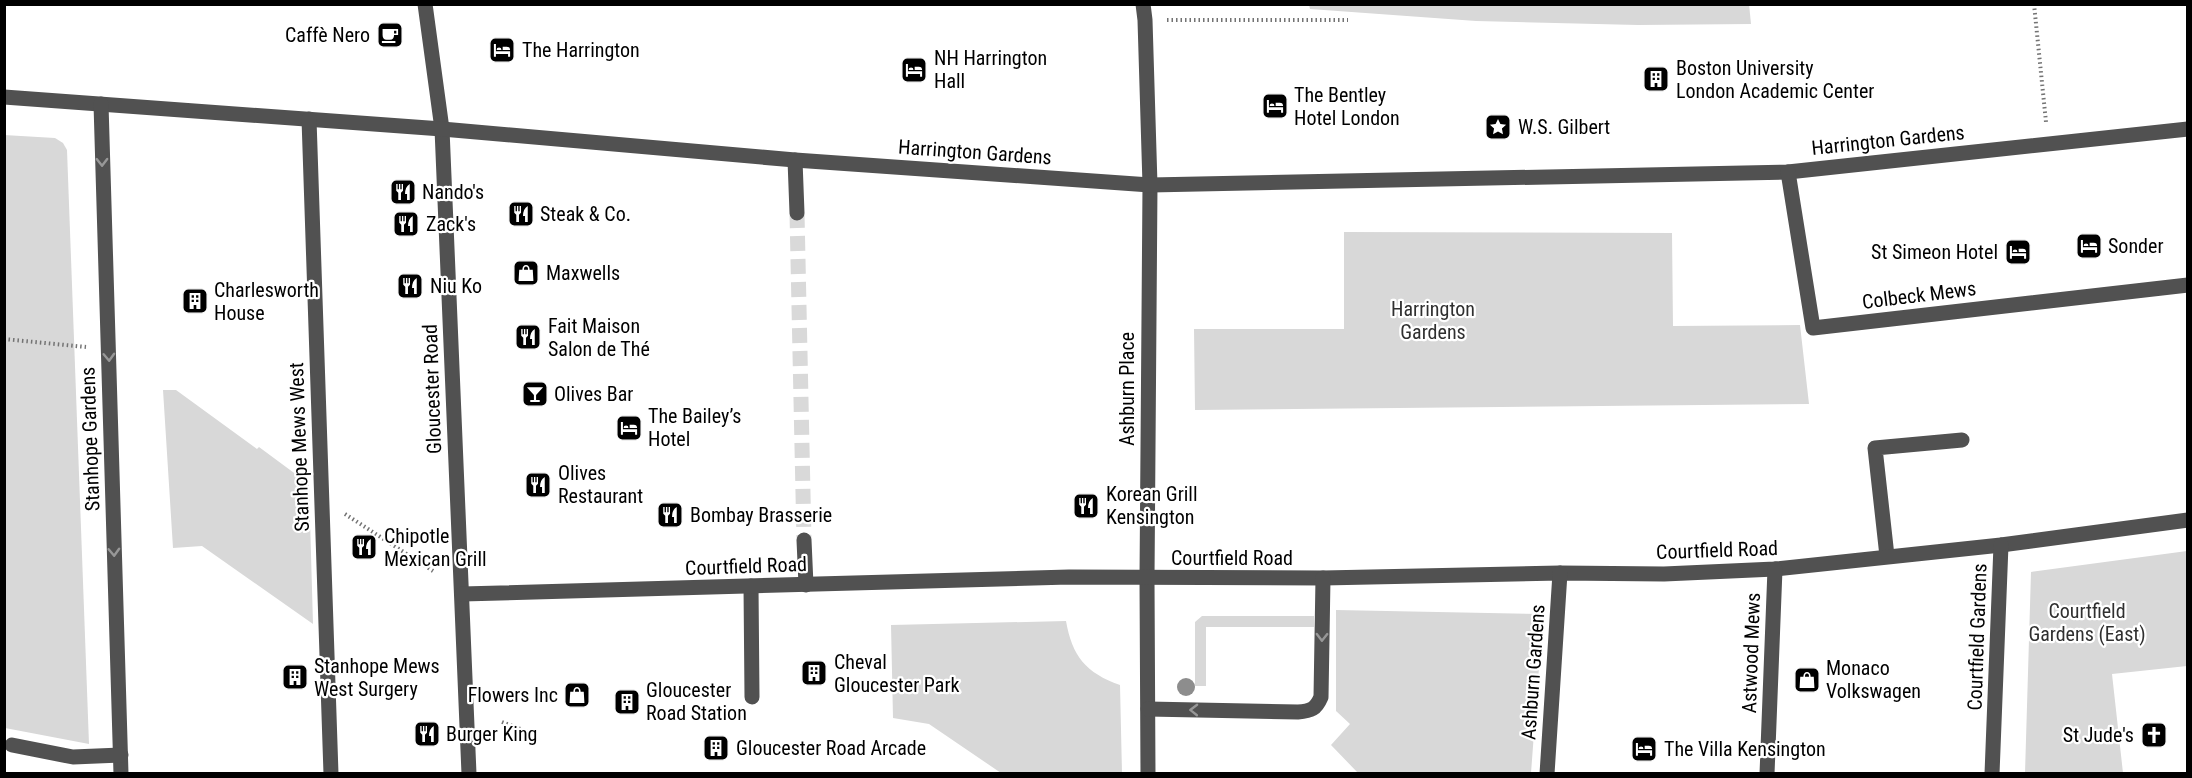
<svg xmlns="http://www.w3.org/2000/svg" width="2192" height="778" viewBox="0 0 2192 778" font-family="'Roboto Condensed',sans-serif">
<style>
.green{fill:#d8d8d8}
.lines{fill:none;stroke-linecap:round;stroke-linejoin:round}
.minor-tunnel{stroke:#d9d9d9;stroke-width:15;stroke-dasharray:15 8;stroke-linecap:butt}
.path{stroke:#737373;stroke-width:4;stroke-dasharray:1.5 3;stroke-linecap:butt}
.minor{stroke:#515151;stroke-width:15}
.tree{fill:#8d8d8d}
.oneway{stroke:#979797}
.labels{text-anchor:middle;stroke-width:4.5;stroke-linejoin:round;paint-order:stroke}
.poi-label{font-size:20px;fill:#000;stroke:#fff;text-anchor:start}
.street-label{font-size:20px;fill:#000;stroke:#fff}
.park-label{font-size:20px;fill:#2f2f2f;stroke:#fff}
</style>
<rect width="100%" height="100%" fill="#fff"/>
<!-- green -->
<g class="green">
<polygon points="1749,4 1751,24 1638,25 1476,21 1310,9 1309,5"/>
<polygon points="4,135 55,138 63,143 67,150 89,744 5,728"/>
<polygon points="1344,232 1672,233 1673,326 1800,325 1809,404 1195,410 1194,329 1344,329"/>
<polygon points="163,390 176,390 257,449 259,447 309,484 313,624 202,546 173,548"/>
<polygon points="2187,551 2187,666 2112,674 2123,773 2025,773 2031,572"/>
<polygon points="1336,610 1543,614 1531,773 1358,773 1331,745 1350,724 1336,711"/>
<polygon points="1202,616 1314,616 1314,627 1206,627 1206,686 1195,686 1195,622"/>
<path d="M1066,621c6,35 20,52 54,64l2,88h-121l-72,-49 -36,-6 -2,-93z"/>
</g>
<g class="lines">
<!-- minor-tunnel -->
<polyline class="minor-tunnel" points="797,213 804,540"/>
<!-- path -->
<g class="path">
<polyline points="2034,4 2046,122"/>
<polyline points="1167,20 1348,20"/>
<polyline points="4,339 86,347"/>
<polyline points="345,514 433,571"/>
<polyline points="502,722 531,733"/>
</g>
<!-- minor -->
<g class="minor">
<polyline points="425,4 442,129 469,774"/>
<polyline points="1143,4 1145,20 1150,185 1147,579 1148,774"/>
<polyline points="4,97 442,129 795,160 1150,185 1788,172 2188,129"/>
<polyline points="101,104 121,774"/>
<polyline points="309,119 331,774"/>
<polyline points="795,160 797,213"/>
<polyline points="1788,172 1813,328 2188,285"/>
<polyline points="804,540 806,585"/>
<polyline points="1887,556 1875,448 1962,440"/>
<polyline points="751,586 752,697"/>
<polyline points="462,594 1069,577 1323,578 1560,573 1664,574 1775,569 2001,545 2188,520"/>
<path d="M1148,709l150,3c13,-1 18,-3 23,-15l2,-119"/>
<polyline points="12,745 73,757 121,755"/>
<polyline points="1547,774 1560,573"/>
<polyline points="1767,774 1775,569"/>
<polyline points="1992,774 2001,545"/>
</g>
</g>
<!-- trees -->
<circle class="tree" cx="1186" cy="687" r="9"/>
<!-- one-way arrows -->
<defs><path id="oneway-chevron" d="M-2-3.5L2.5 0L-2 3.5" fill="none" stroke-width="1.6" stroke-linecap="round" stroke-linejoin="round" transform="scale(1.5)"/></defs>
<g class="oneway">
<use href="#oneway-chevron" transform="translate(102 162) rotate(89)"/>
<use href="#oneway-chevron" transform="translate(109 357) rotate(88)"/>
<use href="#oneway-chevron" transform="translate(114 552) rotate(88)"/>
<use href="#oneway-chevron" transform="translate(1322 637) rotate(91)"/>
<use href="#oneway-chevron" transform="translate(1194 710) rotate(-179)"/>
</g>
<!-- icons -->
<defs>
<g id="cafe-square" transform="scale(1.35)"><rect x="-9" y="-9" width="18" height="18" rx="4" fill="#000" stroke="#fff"/><path d="M-5.5-4.5H6V0H3Q3 3.5 0 3.5H-2.5Q-5.5 3.5-5.5 0ZM3-3.2v2h1.7v-2ZM-6 4.5H4V6H-6Z" fill="#fff"/></g>
<g id="hotel-square" transform="scale(1.35)"><rect x="-9" y="-9" width="18" height="18" rx="4" fill="#000" stroke="#fff"/><path d="M-6-4.5h1.5V1H6V5H4.5V3h-9V5H-6ZM-4 0a1.8 1.8 0 1 1 3.6 0ZM.5 0V-2.5h3Q6-2.5 6 0Z" fill="#fff"/></g>
<g id="building-square" transform="scale(1.35)"><rect x="-9" y="-9" width="18" height="18" rx="4" fill="#000" stroke="#fff"/><path d="M-4-6H4V6H1V3H-1V6H-4ZM-2.5-4.3h1.7v1.8h-1.7ZM.8-4.3h1.7v1.8H.8ZM-2.5-1h1.7V.8h-1.7ZM.8-1h1.7V.8H.8Z" fill="#fff"/></g>
<g id="sight-square" transform="scale(1.35)"><rect x="-9" y="-9" width="18" height="18" rx="4" fill="#000" stroke="#fff"/><path d="M0-6L1.8-2.2L6-1.7L2.9 1.2L3.7 5.4L0 3.3L-3.7 5.4L-2.9 1.2L-6-1.7L-1.8-2.2Z" fill="#fff"/></g>
<g id="restaurant-square" transform="scale(1.35)"><rect x="-9" y="-9" width="18" height="18" rx="4" fill="#000" stroke="#fff"/><path d="M-5-6h1v4h1v-4h1v4h1v-4h1v5L-1.5 .5V6h-2V.5L-5-1ZM5-6V6H3V1.5H1.5Q1.5-4 5-6Z" fill="#fff"/></g>
<g id="shop-square" transform="scale(1.35)"><rect x="-9" y="-9" width="18" height="18" rx="4" fill="#000" stroke="#fff"/><path d="M-5-2.5h2.3a2.7 3.5 0 0 1 5.4 0H5L5.5 6h-11ZM-1.5-2.5h3a1.5 2.3 0 0 0-3 0Z" fill="#fff"/></g>
<g id="bar-square" transform="scale(1.35)"><rect x="-9" y="-9" width="18" height="18" rx="4" fill="#000" stroke="#fff"/><path d="M-6-5H6L.8 .8V4.5H3.5V6h-7V4.5H-.8V.8Z" fill="#fff"/></g>
<g id="church-square" transform="scale(1.35)"><rect x="-9" y="-9" width="18" height="18" rx="4" fill="#000" stroke="#fff"/><path d="M-1.2-6h2.4v3.5h3.3v2.4h-3.3V6h-2.4V-.1h-3.3v-2.4h3.3Z" fill="#fff"/></g>
</defs>
<g fill-rule="evenodd">
<use href="#cafe-square" x="390" y="35"/>
<use href="#hotel-square" x="502" y="50"/>
<use href="#hotel-square" x="914" y="70"/>
<use href="#building-square" x="1656" y="79"/>
<use href="#hotel-square" x="1275" y="106"/>
<use href="#sight-square" x="1498" y="127"/>
<use href="#restaurant-square" x="403" y="192"/>
<use href="#restaurant-square" x="521" y="214"/>
<use href="#restaurant-square" x="406" y="224"/>
<use href="#hotel-square" x="2089" y="246"/>
<use href="#hotel-square" x="2018" y="252"/>
<use href="#shop-square" x="526" y="273"/>
<use href="#restaurant-square" x="410" y="286"/>
<use href="#building-square" x="195" y="301"/>
<use href="#restaurant-square" x="528" y="337"/>
<use href="#bar-square" x="535" y="394"/>
<use href="#hotel-square" x="629" y="428"/>
<use href="#restaurant-square" x="538" y="485"/>
<use href="#restaurant-square" x="1086" y="506"/>
<use href="#restaurant-square" x="670" y="515"/>
<use href="#restaurant-square" x="364" y="547"/>
<use href="#building-square" x="814" y="673"/>
<use href="#building-square" x="295" y="677"/>
<use href="#shop-square" x="1807" y="680"/>
<use href="#shop-square" x="577" y="695"/>
<use href="#building-square" x="627" y="702"/>
<use href="#restaurant-square" x="427" y="734"/>
<use href="#church-square" x="2154" y="735"/>
<use href="#building-square" x="716" y="748"/>
<use href="#hotel-square" x="1644" y="749"/>
</g>
<g class="labels">
<!-- poi labels -->
<g class="poi-label">
<text x="370" y="42" text-anchor="end">Caffè Nero</text>
<text x="522" y="57">The Harrington</text>
<text x="934" y="65">NH Harrington<tspan x="934" dy="23">Hall</tspan></text>
<text x="1676" y="75">Boston University<tspan x="1676" dy="23">London Academic Center</tspan></text>
<text x="1294" y="102">The Bentley<tspan x="1294" dy="23">Hotel London</tspan></text>
<text x="1518" y="134">W.S. Gilbert</text>
<text x="422" y="199">Nando's</text>
<text x="540" y="221">Steak &amp; Co.</text>
<text x="426" y="231">Zack's</text>
<text x="2108" y="253">Sonder</text>
<text x="1998" y="259" text-anchor="end">St Simeon Hotel</text>
<text x="546" y="280">Maxwells</text>
<text x="430" y="293">Niu Ko</text>
<text x="214" y="297">Charlesworth<tspan x="214" dy="23">House</tspan></text>
<text x="548" y="333">Fait Maison<tspan x="548" dy="23">Salon de Thé</tspan></text>
<text x="554" y="401">Olives Bar</text>
<text x="648" y="423">The Bailey’s<tspan x="648" dy="23">Hotel</tspan></text>
<text x="558" y="480">Olives<tspan x="558" dy="23">Restaurant</tspan></text>
<text x="1106" y="501">Korean Grill<tspan x="1106" dy="23">Kensington</tspan></text>
<text x="690" y="522">Bombay Brasserie</text>
<text x="384" y="543">Chipotle<tspan x="384" dy="23">Mexican Grill</tspan></text>
<text x="834" y="669">Cheval<tspan x="834" dy="23">Gloucester Park</tspan></text>
<text x="314" y="673">Stanhope Mews<tspan x="314" dy="23">West Surgery</tspan></text>
<text x="1826" y="675">Monaco<tspan x="1826" dy="23">Volkswagen</tspan></text>
<text x="646" y="697">Gloucester<tspan x="646" dy="23">Road Station</tspan></text>
<text x="558" y="702" text-anchor="end">Flowers Inc</text>
<text x="446" y="741">Burger King</text>
<text x="2134" y="742" text-anchor="end">St Jude's</text>
<text x="736" y="755">Gloucester Road Arcade</text>
<text x="1664" y="756">The Villa Kensington</text>
</g>
<!-- street labels -->
<g class="street-label">
<text transform="translate(1888 140) rotate(-6)" y="7">Harrington Gardens</text>
<text transform="translate(975 152) rotate(4)" y="7">Harrington Gardens</text>
<text transform="translate(1919 295) rotate(-7)" y="7">Colbeck Mews</text>
<text transform="translate(432 389) rotate(-92)" y="7">Gloucester Road</text>
<text transform="translate(1127 389) rotate(-90)" y="7">Ashburn Place</text>
<text transform="translate(90 439) rotate(-92)" y="7">Stanhope Gardens</text>
<text transform="translate(299 447) rotate(-92)" y="7">Stanhope Mews West</text>
<text transform="translate(1717 550) rotate(-2)" y="7">Courtfield Road</text>
<text x="1232" y="565">Courtfield Road</text>
<text transform="translate(746 566) rotate(-2)" y="7">Courtfield Road</text>
<text transform="translate(1977 637) rotate(-88)" y="7">Courtfield Gardens</text>
<text transform="translate(1751 653) rotate(-88)" y="7">Astwood Mews</text>
<text transform="translate(1533 672) rotate(-86)" y="7">Ashburn Gardens</text>
</g>
<!-- park labels -->
<g class="park-label">
<text x="1433" y="316">Harrington<tspan x="1433" dy="23">Gardens</tspan></text>
<text x="2087" y="618">Courtfield<tspan x="2087" dy="23">Gardens (East)</tspan></text>
</g>
</g>
<!-- border -->
<rect width="2192" height="778" fill="none" stroke="#000000" stroke-width="12"/>
</svg>
